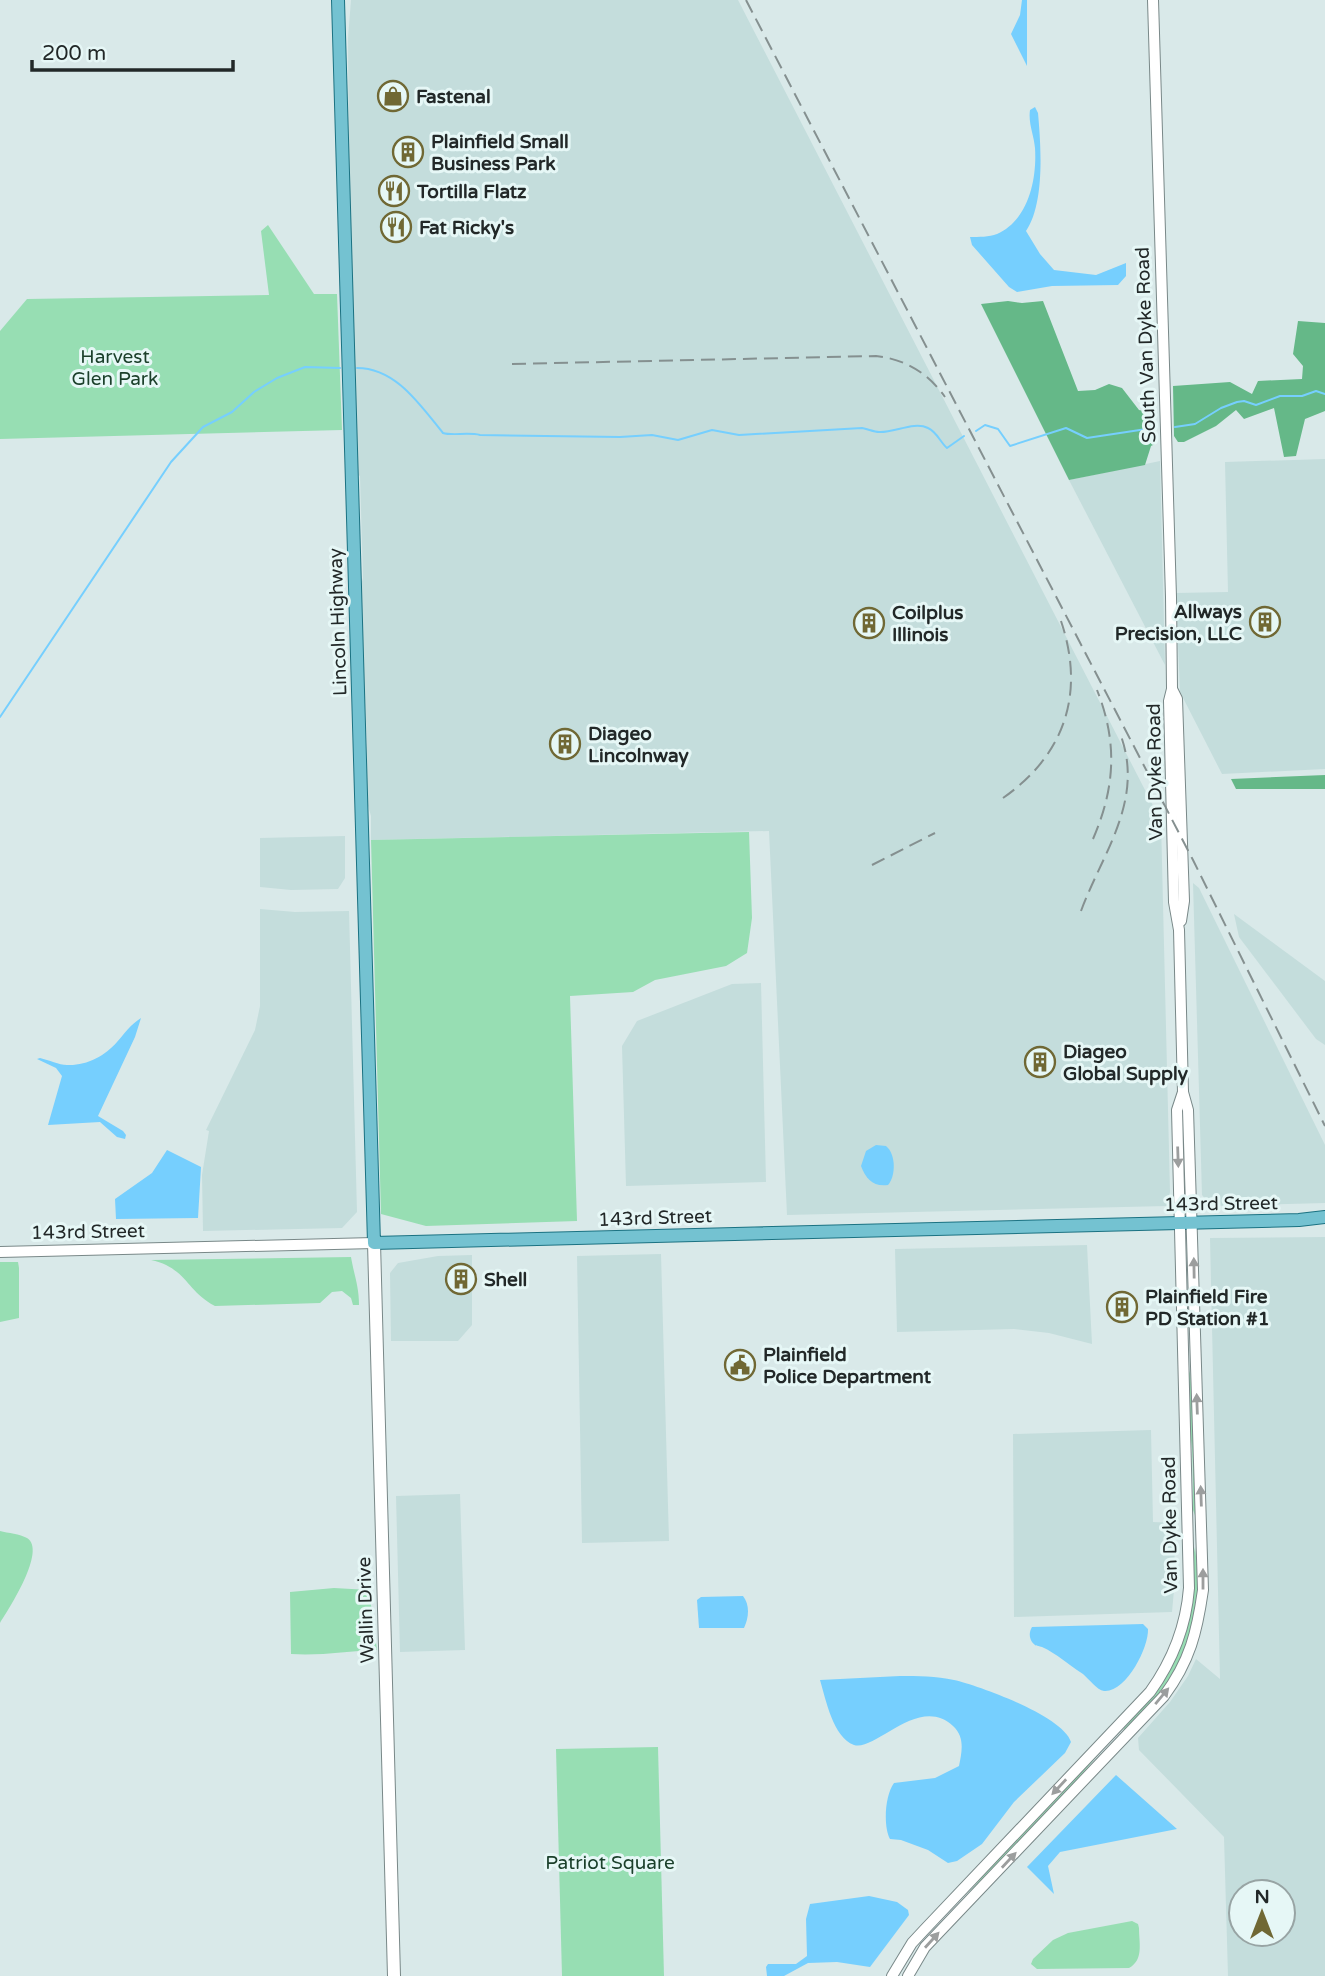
<svg xmlns="http://www.w3.org/2000/svg" width="1325" height="1976" viewBox="0 0 1325 1976" font-family="'Varela Round',sans-serif">
<style>
.built{fill:#c4dddc;fill-rule:evenodd}
.green{fill:#97deb3}
.forest{fill:#65b888}
.water{fill:#76cffe}
.lines{fill:none;stroke-linecap:round;stroke-linejoin:round}
.stream{stroke:#76cffe;stroke-width:2}
.tertiary-casing{stroke:#798888;stroke-width:12}
.secondary-casing{stroke:#798888;stroke-width:14}
.primary-casing{stroke:#1b7282;stroke-width:14}
.tertiary{stroke:#fff;stroke-width:10}
.secondary{stroke:#fff;stroke-width:12}
.primary{stroke:#74c2d1;stroke-width:12}
.rail{stroke:#859090;stroke-width:2;stroke-dasharray:14 7;stroke-linecap:butt}
.oneway{fill:#9c9e9e}
.labels{text-anchor:middle;stroke-width:6;stroke-linejoin:round;paint-order:stroke}
.poi-label{font-size:19px;font-weight:bold;fill:#222828;stroke:#e6f7f6;text-anchor:start}
.street-label{font-size:19px;fill:#222828;stroke:#e6f7f6}
.park-label{font-size:19px;fill:#1b402b;stroke:#e6f7f6}
</style>
<rect width="100%" height="100%" fill="#d9e9e9"/>
<!-- built -->
<g class="built">
<polygon points="351,0 738,0 1161,821 1170,1192 1167,1206 787,1215 769,831 371,840 371,816 367,802 367,743 360,588 363,578 360,476 356,474 349,218 348,38"/>
<polygon points="1325,459 1325,769 1222,774 1180,692 1176,593 1228,592 1225,462"/>
<polygon points="1160,461 1165,665 1069,480"/>
<polygon points="345,836 345,878 338,889 291,890 260,887 260,838"/>
<polygon points="1193,883 1199,888 1325,1145 1325,1203 1211,1206 1202,1195"/>
<polygon points="260,909 295,912 349,911 357,1212 342,1228 203,1231 202,1175 209,1131 206,1130 255,1030 260,1006"/>
<polygon points="1234,914 1325,981 1325,1045 1316,1039 1239,937"/>
<polygon points="761,983 766,1182 626,1186 622,1046 637,1021 732,984"/>
<path d="M1325,1237v739h-97l-4,-139 -85,-87 -1,-12 32,-36 18,-26 8,-17 24,20 -10,-441zM1283,1892v42h-42v-42z"/>
<polygon points="1087,1245 1092,1344 1049,1333 1014,1329 897,1332 895,1249"/>
<polygon points="661,1254 669,1541 582,1543 577,1256"/>
<polygon points="472,1255 472,1325 458,1341 391,1341 390,1273 398,1263 438,1256"/>
<polygon points="1151,1430 1153,1522 1174,1523 1175,1579 1172,1612 1014,1617 1013,1434"/>
<polygon points="460,1494 465,1650 400,1652 396,1496"/>
</g>
<!-- green -->
<g class="green">
<polygon points="268,225 314,294 337,294 342,430 0,439 0,331 27,299 269,295 261,231"/>
<polygon points="749,832 752,918 747,953 726,966 655,980 633,992 570,996 577,1221 426,1226 381,1214 371,840"/>
<path d="M351,1257c3,18 8,29 8,48h-6l-2,-7 -9,-7 -10,1 -12,11 -105,3c-29,-15 -28,-38 -64,-46z"/>
<polygon points="0,1262 18,1262 19,1268 19,1318 0,1322"/>
<path d="M1190,1371l7,95 -1,52 -3,-8c0,-20 0,-41 -1,-62 -2,-24 -12,-55 -2,-77z"/>
<path d="M0,1531c8,2 20,3 27,7 20,12 -18,71 -27,85z"/>
<path d="M1195,1547c6,50 1,90 -25,134 -11,19 -32,36 -47,52l1,-5 27,-30 23,-40z"/>
<path d="M334,1588l35,2 8,60c-29,1 -57,6 -86,4l-1,-62z"/>
<polygon points="658,1747 664,1976 562,1976 556,1749"/>
<polygon points="1102,1750 1073,1785 960,1903 1014,1839"/>
<path d="M1132,1921l6,3 1,4c0,15 5,32 -10,40l-92,1 -6,-5 2,-5 20,-19 15,-7z"/>
</g>
<!-- forest -->
<g class="forest">
<polygon points="1008,301 1022,303 1043,301 1078,391 1095,390 1109,384 1122,388 1139,410 1155,414 1155,444 1151,446 1145,465 1069,480 981,304"/>
<polygon points="1298,321 1325,323 1325,411 1305,419 1296,456 1284,457 1274,408 1244,419 1236,410 1216,426 1184,442 1178,442 1174,436 1173,386 1230,382 1252,394 1258,381 1302,379 1303,366 1293,354"/>
<polygon points="1325,775 1325,789 1236,789 1231,779"/>
</g>
<!-- water -->
<g class="water">
<polygon points="1022,0 1027,0 1027,66 1011,34 1020,15"/>
<path d="M1035,107l3,6c3,33 7,90 -12,118l14,23 14,16 42,5 30,-12v13l-8,9 -66,1 -35,6 -8,-5 -37,-42 -2,-8c9,0 19,0 27,-3 32,-14 40,-56 38,-86 -1,-13 -7,-25 -5,-38z"/>
<path d="M141,1018l-6,19 -37,79 25,15 3,4 -1,4 -8,-2 -17,-15 -52,3 14,-49 -6,-8 -19,-9 3,-1c9,2 19,7 27,7 19,1 38,-9 50,-23 8,-9 13,-17 24,-24z"/>
<path d="M876,1145l10,1c10,8 10,30 2,39 -15,2 -22,-6 -27,-19l5,-15z"/>
<polygon points="167,1150 201,1167 198,1218 116,1219 115,1199 152,1173"/>
<path d="M743,1596c7,9 6,21 1,32h-45l-2,-28 4,-3z"/>
<path d="M1143,1624l5,5c1,18 -22,64 -44,62 -7,-1 -15,-12 -21,-17 -13,-8 -27,-21 -41,-27 -6,-2 -6,0 -10,-5 -3,-5 -3,-10 0,-15z"/>
<path d="M900,1676c18,0 36,0 54,4 26,6 109,36 117,62l-6,11 -51,49 -32,42 -25,17 -9,2 -20,-13 -27,-10 -11,-1c-7,-13 -5,-44 4,-56l41,-5 24,-12c3,-15 6,-29 -6,-40 -34,-32 -78,26 -99,19 -21,-8 -28,-45 -34,-65z"/>
<polygon points="1116,1775 1177,1829 1060,1852 1048,1866 1054,1894 1027,1867"/>
<polygon points="869,1896 897,1902 908,1910 909,1915 870,1967 837,1962 808,1963 784,1976 767,1976 766,1967 768,1964 796,1964 807,1956 806,1919 810,1904"/>
</g>
<g class="lines">
<!-- stream -->
<g class="stream">
<path d="M357,368c39,0 63,37 86,65 9,3 25,-1 37,2l140,2 32,-2 26,5 34,-10 27,5 123,-7c6,1 12,4 17,4 15,1 35,-11 49,-4 9,4 12,14 19,20l17,-12"/>
<polyline points="1175,427 1195,424 1221,408 1237,402 1244,401 1256,405 1280,396 1302,396 1316,391 1325,394"/>
<polyline points="976,431 985,425 998,429 1010,446 1066,428 1087,438 1153,428"/>
<polyline points="0,717 171,462 203,427 232,412 254,392 277,378 305,367 340,368"/>
</g>
<!-- tertiary casing -->
<g class="tertiary-casing">
<g id="tertiary">
<polyline points="1172,689 1177,699 1184,901 1181,921"/>
<polyline points="0,1252 374,1243"/>
<path d="M892,1976l20,-33 13,-14 225,-237c23,-32 36,-65 39,-104l-12,-478 6,-18"/>
<path d="M908,1976l17,-29 239,-251c26,-35 33,-64 39,-106l-15,-480 -5,-18 -4,-162 -5,-28 -5,-201 3,-12 -1,-92 -18,-597"/>
</g>
</g>
<!-- secondary casing -->
<g class="secondary-casing">
<polyline id="secondary" points="374,1243 394,1976"/>
</g>
<!-- primary casing -->
<g class="primary-casing">
<polyline id="primary" points="338,0 374,1243 1299,1220 1325,1217"/>
</g>
<!-- tertiary -->
<use href="#tertiary" class="tertiary"/>
<!-- secondary -->
<use href="#secondary" class="secondary"/>
<!-- primary -->
<use href="#primary" class="primary"/>
<!-- rail -->
<g class="rail">
<polyline points="746,0 1193,860 1325,1126"/>
<path d="M512,364l364,-8c29,3 52,17 69,41"/>
<path d="M1003,798c63,-44 82,-106 58,-177"/>
<path d="M1093,839c22,-51 25,-96 4,-149"/>
<polyline points="872,865 935,833"/>
<path d="M1081,911c22,-59 63,-110 40,-175"/>
</g>
</g>
<!-- one-way arrows -->
<defs><path id="oneway-solid" d="M-6-.8H1V-3.2L6.5 0L1 3.2V.8H-6Z" transform="scale(1.75)"/></defs>
<g class="oneway">
<use href="#oneway-solid" transform="translate(1178 1157) rotate(88)"/>
<use href="#oneway-solid" transform="translate(1194 1268) rotate(-91)"/>
<use href="#oneway-solid" transform="translate(1197 1404) rotate(-92)"/>
<use href="#oneway-solid" transform="translate(1201 1496) rotate(-92)"/>
<use href="#oneway-solid" transform="translate(1203 1579) rotate(-90)"/>
<use href="#oneway-solid" transform="translate(1162 1696) rotate(-50)"/>
<use href="#oneway-solid" transform="translate(1059 1787) rotate(133)"/>
<use href="#oneway-solid" transform="translate(1009 1860) rotate(-47)"/>
<use href="#oneway-solid" transform="translate(932 1940) rotate(-48)"/>
</g>
<!-- icons -->
<defs>
<g id="shop-ring" transform="scale(1.575)"><circle r="9.5" fill="#e6f7f6" stroke="#706834" stroke-width="1.5"/><path d="M-5-2.5h2.3a2.7 3.5 0 0 1 5.4 0H5L5.5 6h-11ZM-1.5-2.5h3a1.5 2.3 0 0 0-3 0Z" fill="#706834"/></g>
<g id="building-ring" transform="scale(1.575)"><circle r="9.5" fill="#e6f7f6" stroke="#706834" stroke-width="1.5"/><path d="M-4-6H4V6H1V3H-1V6H-4ZM-2.5-4.3h1.7v1.8h-1.7ZM.8-4.3h1.7v1.8H.8ZM-2.5-1h1.7V.8h-1.7ZM.8-1h1.7V.8H.8Z" fill="#706834"/></g>
<g id="restaurant-ring" transform="scale(1.575)"><circle r="9.5" fill="#e6f7f6" stroke="#706834" stroke-width="1.5"/><path d="M-5-6h1v4h1v-4h1v4h1v-4h1v5L-1.5 .5V6h-2V.5L-5-1ZM5-6V6H3V1.5H1.5Q1.5-4 5-6Z" fill="#706834"/></g>
<g id="civic-ring" transform="scale(1.575)"><circle r="9.5" fill="#e6f7f6" stroke="#706834" stroke-width="1.5"/><path d="M-.6-6.5H3V-4.5H.6V-3L4-1V1h2V6H-6V1h2V-1L-.6-3ZM-1.2 2.5V6h2.4V2.5Z" fill="#706834"/></g>
</defs>
<g fill-rule="evenodd">
<use href="#shop-ring" x="393" y="96"/>
<use href="#building-ring" x="408" y="152"/>
<use href="#restaurant-ring" x="394" y="191"/>
<use href="#restaurant-ring" x="396" y="227"/>
<use href="#building-ring" x="1265" y="622"/>
<use href="#building-ring" x="869" y="623"/>
<use href="#building-ring" x="565" y="744"/>
<use href="#building-ring" x="1040" y="1062"/>
<use href="#building-ring" x="461" y="1279"/>
<use href="#building-ring" x="1122" y="1307"/>
<use href="#civic-ring" x="740" y="1365"/>
</g>
<g class="labels">
<!-- poi labels -->
<g class="poi-label">
<text x="416" y="103">Fastenal</text>
<text x="431" y="148">Plainfield Small<tspan x="431" dy="22">Business Park</tspan></text>
<text x="417" y="198">Tortilla Flatz</text>
<text x="419" y="234">Fat Ricky's</text>
<text x="1242" y="618" text-anchor="end">Allways<tspan x="1242" dy="22">Precision, LLC</tspan></text>
<text x="892" y="619">Coilplus<tspan x="892" dy="22">Illinois</tspan></text>
<text x="588" y="740">Diageo<tspan x="588" dy="22">Lincolnway</tspan></text>
<text x="1063" y="1058">Diageo<tspan x="1063" dy="22">Global Supply</tspan></text>
<text x="484" y="1286">Shell</text>
<text x="1145" y="1303">Plainfield Fire<tspan x="1145" dy="22">PD Station #1</tspan></text>
<text x="763" y="1361">Plainfield<tspan x="763" dy="22">Police Department</tspan></text>
</g>
<!-- street labels -->
<g class="street-label">
<text transform="translate(1145 345) rotate(-92)" y="7">South Van Dyke Road</text>
<text transform="translate(337 622) rotate(-92)" y="7">Lincoln Highway</text>
<text transform="translate(1154 772) rotate(-91)" y="7">Van Dyke Road</text>
<text transform="translate(1221 1203) rotate(-1)" y="7">143rd Street</text>
<text transform="translate(655 1217) rotate(-2)" y="7">143rd Street</text>
<text transform="translate(88 1231) rotate(-1)" y="7">143rd Street</text>
<text transform="translate(1169 1525) rotate(-91)" y="7">Van Dyke Road</text>
<text transform="translate(365 1610) rotate(-92)" y="7">Wallin Drive</text>
</g>
<!-- park labels -->
<g class="park-label">
<text x="115" y="363">Harvest<tspan x="115" dy="22">Glen Park</tspan></text>
<text x="610" y="1869">Patriot Square</text>
</g>
</g>
<!-- north arrow -->
<g transform="translate(1262 1913)"><circle r="33" fill="#e6f7f6" stroke="#98a4a4" stroke-width="2"/>
<path d="M0-5L12 26L0 18L-12 26Z" fill="#706834"/>
<text y="-10" font-size="19" font-weight="bold" text-anchor="middle" fill="#222828">N</text>
</g>
<!-- scale -->
<path d="M32 60v10h201v-10" fill="none" stroke="#222828" stroke-width="3.5"/>
<text x="42" y="60" font-size="21" fill="#222828" stroke="#e6f7f6" stroke-width="5" paint-order="stroke">200 m</text>
</svg>
